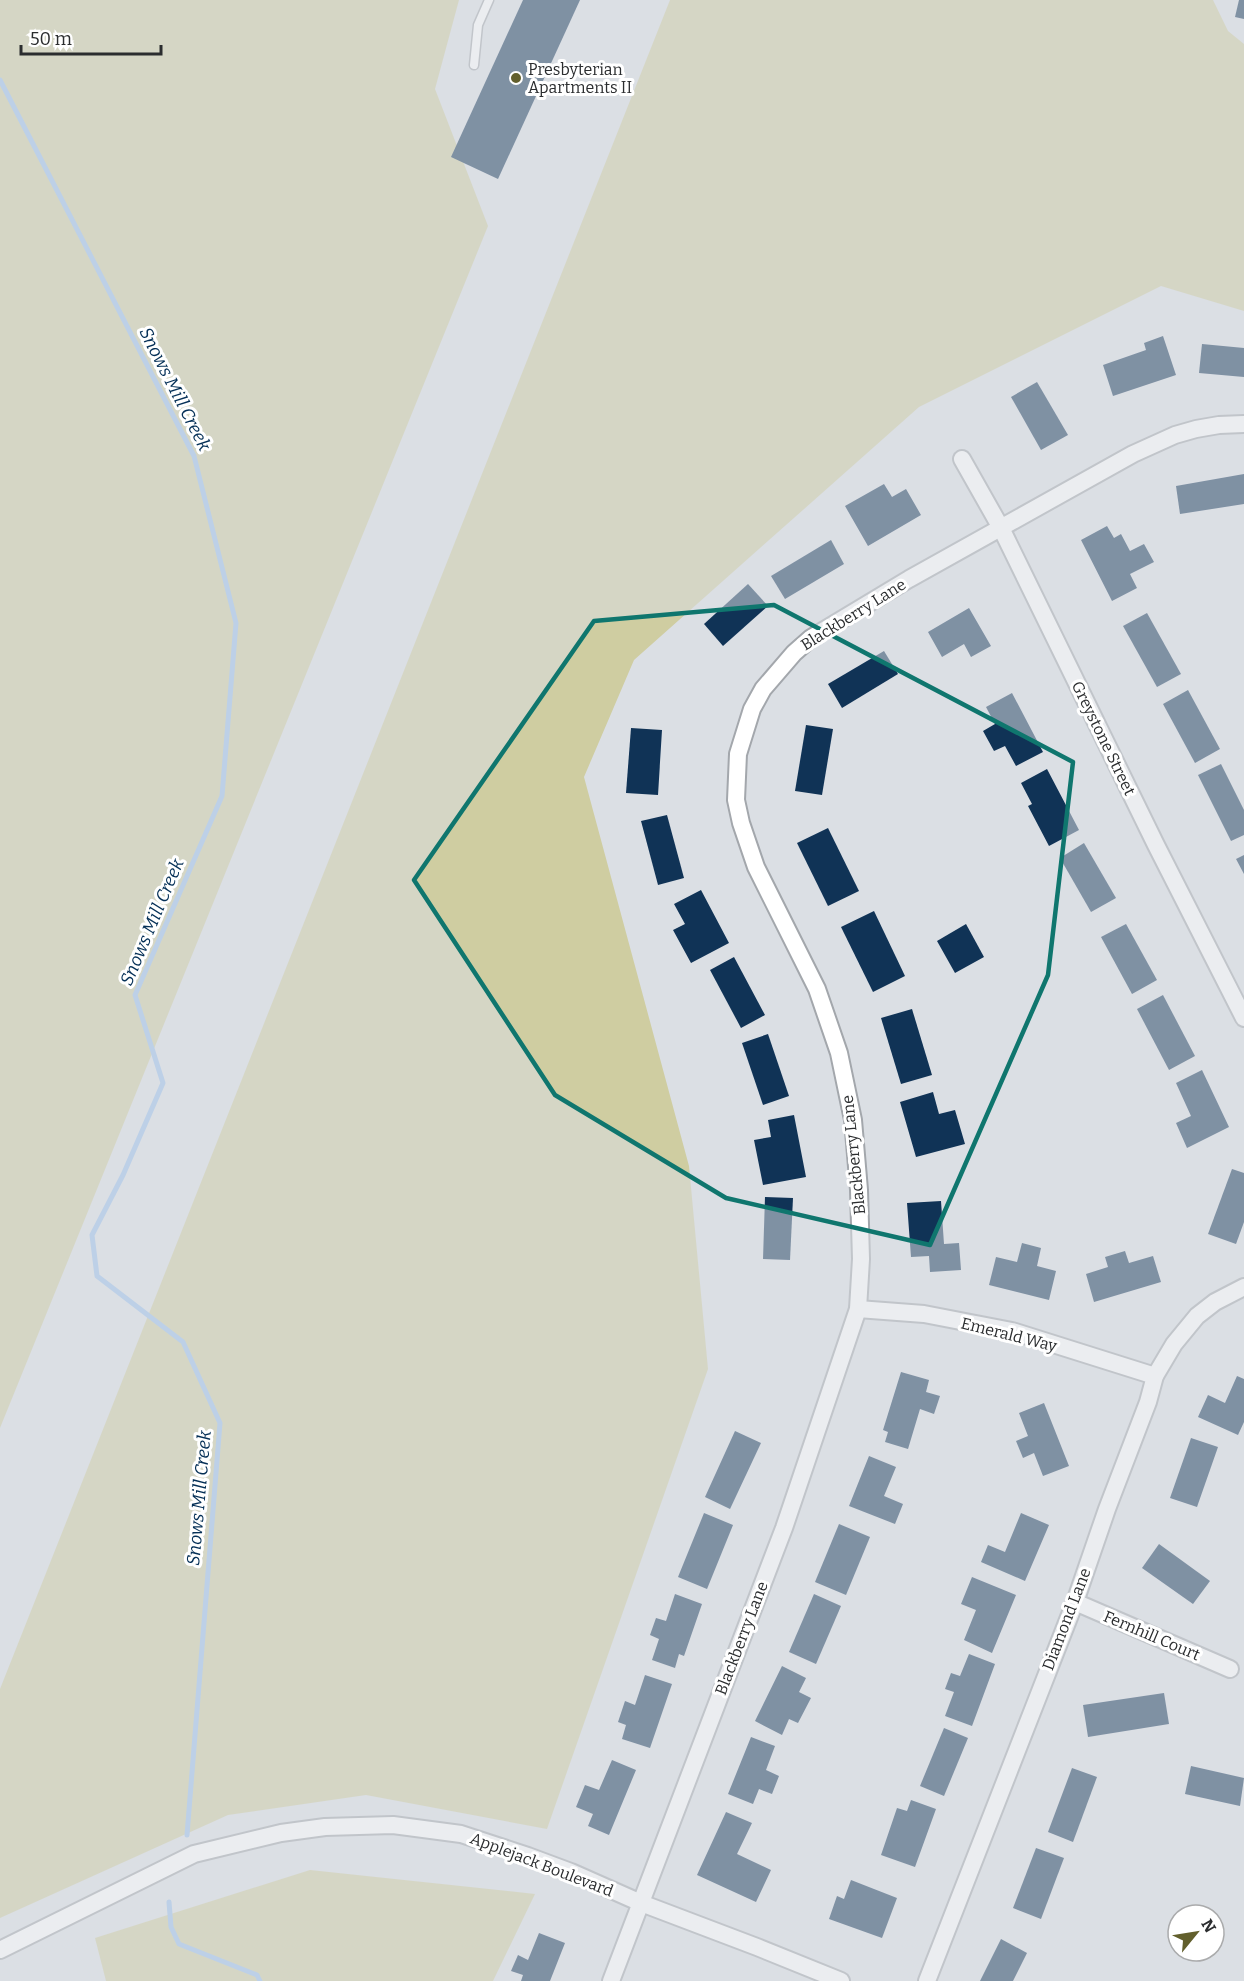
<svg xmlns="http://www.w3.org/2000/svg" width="1244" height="1981" viewBox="0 0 1244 1981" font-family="Bitter,serif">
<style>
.green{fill:#cfcda1}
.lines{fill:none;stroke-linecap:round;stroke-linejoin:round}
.stream{stroke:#99bfea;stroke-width:5}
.building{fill:#103356}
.lane-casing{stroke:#a3a7ac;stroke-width:11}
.street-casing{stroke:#a3a7ac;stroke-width:20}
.lane{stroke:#fff;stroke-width:8}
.street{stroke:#fff;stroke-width:16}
.marked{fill:none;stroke:#0f766e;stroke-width:4.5;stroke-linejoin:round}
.poi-dot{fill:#625f2c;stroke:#fff;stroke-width:2}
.labels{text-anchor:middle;stroke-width:6;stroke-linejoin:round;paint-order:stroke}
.poi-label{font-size:16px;fill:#2b2d2f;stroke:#fff;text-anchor:start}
.street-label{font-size:16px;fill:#2b2d2f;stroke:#fff}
.water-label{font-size:18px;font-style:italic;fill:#042f56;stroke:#fff}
</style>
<rect width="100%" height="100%" fill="#dbdfe4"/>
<!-- green -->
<g class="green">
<polygon points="0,0 459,0 435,89 488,226 0,1428"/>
<polygon points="670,0 1213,0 1228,31 1244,44 1244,311 1161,286 919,407 634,660 584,777 689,1166 708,1369 547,1829 366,1795 228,1815 0,1918 0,1689"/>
<polygon points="310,1870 535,1894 493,1981 106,1981 95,1938"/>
</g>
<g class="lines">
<!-- stream -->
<g class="stream">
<polyline points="0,80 194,456 236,623 222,796 135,995 163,1083 123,1175 92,1235 97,1276 183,1342 220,1423 187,1835"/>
<polyline points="169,1902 171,1927 179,1944 257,1975 260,1981"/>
</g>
</g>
<!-- building -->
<g class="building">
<polygon points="523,0 580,0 498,179 451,157"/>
<polygon points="1239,0 1244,0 1244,19 1235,17"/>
<polygon points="1163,336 1176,375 1113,396 1103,365 1146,350 1144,343"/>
<polygon points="1202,344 1244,348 1244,377 1199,373"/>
<polygon points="1037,382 1068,435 1041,450 1011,397"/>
<polygon points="1244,474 1244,504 1180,514 1176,486"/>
<polygon points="884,484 892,497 906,489 921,515 868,546 845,506"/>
<polygon points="1107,526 1114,538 1121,534 1130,551 1144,544 1154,562 1130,574 1137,588 1112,601 1081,540"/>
<polygon points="831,540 844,564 785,599 771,576"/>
<polygon points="748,584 768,606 723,646 704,624"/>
<polygon points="969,608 991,646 971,657 964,644 942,657 928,632"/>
<polygon points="1147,613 1181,674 1157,687 1123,626"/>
<polygon points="884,651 898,674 842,708 828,684"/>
<polygon points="1188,690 1220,749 1195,763 1163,704"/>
<polygon points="1012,693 1043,752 1016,766 1005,746 994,751 983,731 995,724 986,707"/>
<polygon points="806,725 833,729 822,795 795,791"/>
<polygon points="631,728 662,730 658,795 626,793"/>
<polygon points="1221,764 1244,810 1244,835 1231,841 1198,775"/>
<polygon points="1047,769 1079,830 1049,846 1028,806 1032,804 1021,783"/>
<polygon points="667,815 684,878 658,885 641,821"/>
<polygon points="828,828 859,891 828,906 797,843"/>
<polygon points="1084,843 1116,898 1091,912 1060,858"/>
<polygon points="1244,855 1244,874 1236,859"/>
<polygon points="701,890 729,943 691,963 673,930 685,924 674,904"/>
<polygon points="874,911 905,976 873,992 841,927"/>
<polygon points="966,924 984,957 955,973 937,941"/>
<polygon points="1126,924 1157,980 1132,994 1101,937"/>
<polygon points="734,957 765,1015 741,1028 710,970"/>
<polygon points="1163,995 1195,1056 1169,1070 1137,1009"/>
<polygon points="912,1009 932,1075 901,1084 881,1018"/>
<polygon points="768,1034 789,1096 763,1105 742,1043"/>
<polygon points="1202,1070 1229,1127 1187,1148 1176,1123 1191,1116 1176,1083"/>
<polygon points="933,1092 939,1114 955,1110 965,1144 916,1157 900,1102"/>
<polygon points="794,1115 806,1177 763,1185 754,1140 771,1137 768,1120"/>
<polygon points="1232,1169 1244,1173 1244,1222 1236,1244 1208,1234"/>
<polygon points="765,1197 793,1198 790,1260 763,1259"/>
<polygon points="941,1201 944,1244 959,1243 961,1270 930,1272 929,1256 911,1257 907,1203"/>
<polygon points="1022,1243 1041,1248 1037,1266 1056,1271 1049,1300 989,1285 996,1257 1017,1262"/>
<polygon points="1125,1251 1129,1263 1153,1256 1161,1282 1094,1302 1086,1274 1108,1267 1105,1257"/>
<polygon points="901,1372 929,1380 926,1392 940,1396 934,1414 920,1409 908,1449 885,1442 888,1432 883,1430"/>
<polygon points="1237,1376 1244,1379 1244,1422 1238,1435 1198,1417 1208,1395 1225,1403"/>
<polygon points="1044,1403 1069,1466 1043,1476 1034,1453 1023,1458 1016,1441 1028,1436 1019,1413"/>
<polygon points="735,1431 761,1443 730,1509 705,1497"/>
<polygon points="1191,1438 1218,1447 1197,1507 1170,1498"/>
<polygon points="869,1456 896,1467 884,1496 903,1504 895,1524 849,1506"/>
<polygon points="704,1513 733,1525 707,1589 678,1577"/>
<polygon points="1021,1513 1049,1525 1025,1581 981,1562 988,1545 1005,1552"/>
<polygon points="839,1524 870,1537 846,1595 815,1582"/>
<polygon points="1159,1544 1210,1581 1193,1604 1142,1568"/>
<polygon points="972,1577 1016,1595 992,1653 964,1640 976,1610 961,1604"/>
<polygon points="675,1594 702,1604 684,1656 679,1654 675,1668 652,1660 659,1639 650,1635 656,1618 666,1621"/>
<polygon points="814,1594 841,1606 816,1664 789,1652"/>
<polygon points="969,1654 995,1664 972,1726 945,1716 954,1692 945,1689 951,1673 960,1676"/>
<polygon points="782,1666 806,1678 799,1692 811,1698 798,1723 789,1719 782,1735 755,1721"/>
<polygon points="645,1675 672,1684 650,1748 622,1739 626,1725 618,1722 625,1701 635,1705"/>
<polygon points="1164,1693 1169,1724 1088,1737 1083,1705"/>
<polygon points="944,1728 968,1738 944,1796 920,1786"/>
<polygon points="751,1737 775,1746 766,1770 779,1776 772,1794 759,1789 753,1804 728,1794"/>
<polygon points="612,1760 636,1770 609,1835 588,1826 593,1814 576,1807 585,1785 599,1790"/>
<polygon points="1191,1766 1244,1778 1240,1806 1185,1794"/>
<polygon points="1072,1768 1097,1777 1073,1842 1048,1832"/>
<polygon points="911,1800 936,1809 915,1867 881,1855 897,1808 907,1811"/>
<polygon points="726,1812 752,1823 737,1854 771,1870 756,1902 697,1875"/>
<polygon points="1036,1848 1064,1858 1041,1919 1013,1908"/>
<polygon points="851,1880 897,1898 882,1938 829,1919 837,1896 844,1899"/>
<polygon points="539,1933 565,1943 550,1981 521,1981 523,1975 511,1971 518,1955 528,1960"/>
<polygon points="1001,1939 1027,1953 1013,1981 980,1981"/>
</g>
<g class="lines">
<!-- lane casing -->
<g class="lane-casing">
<polyline id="lane" points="474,65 478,25 489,0"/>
</g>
<!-- street casing -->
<g class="street-casing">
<g id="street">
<polyline points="962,459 1001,528 1156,845 1244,1018"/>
<polyline points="858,1309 924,1314 1012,1331 1155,1376"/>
<polyline points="1075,1602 1230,1669"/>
<polyline points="0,1950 194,1854 281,1833 325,1827 393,1825 461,1834 528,1856 571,1872 641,1903 757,1947 841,1981"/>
<polyline points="611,1981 784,1528 858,1309 861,1259 859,1190 853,1120 839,1053 817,989 756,867 741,823 736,800 738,754 752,709 763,689 794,653 811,638 909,579 1133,454 1175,435 1196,429 1219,425 1244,424"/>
<polyline points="927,1981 1075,1602 1107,1509 1148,1402 1155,1376 1174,1344 1197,1316 1215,1302 1244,1287"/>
</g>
</g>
<!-- lane -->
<use href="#lane" class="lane"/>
<!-- street -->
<use href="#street" class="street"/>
</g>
<!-- marked area -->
<path d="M0 0H1244V1981H0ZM774,605l299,157 -25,213 -118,270 -204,-47 -171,-103 -141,-215 180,-259z" fill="#dbdfe4" fill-opacity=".55" fill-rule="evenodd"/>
<path class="marked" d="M774,605l299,157 -25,213 -118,270 -204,-47 -171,-103 -141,-215 180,-259z"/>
<!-- markers -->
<circle class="poi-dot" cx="516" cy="78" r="6"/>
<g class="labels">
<!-- poi labels -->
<g class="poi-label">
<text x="528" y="75">Presbyterian<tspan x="528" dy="18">Apartments II</tspan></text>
</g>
<!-- street labels -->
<g class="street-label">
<text transform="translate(853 614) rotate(-32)" y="6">Blackberry Lane</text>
<text transform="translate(1104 738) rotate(64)" y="6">Greystone Street</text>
<text transform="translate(853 1155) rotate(-96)" y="6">Blackberry Lane</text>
<text transform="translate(1009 1334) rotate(14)" y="6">Emerald Way</text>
<text transform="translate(1066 1619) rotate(-69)" y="6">Diamond Lane</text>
<text transform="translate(1152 1635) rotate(23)" y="6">Fernhill Court</text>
<text transform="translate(741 1638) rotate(-69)" y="6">Blackberry Lane</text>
<text transform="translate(542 1864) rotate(21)" y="6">Applejack Boulevard</text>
</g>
<!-- water labels -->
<g class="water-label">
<text transform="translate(175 389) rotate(63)" y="6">Snows Mill Creek</text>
<text transform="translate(152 922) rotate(-67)" y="6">Snows Mill Creek</text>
<text transform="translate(199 1498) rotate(-85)" y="6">Snows Mill Creek</text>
</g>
</g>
<!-- north arrow -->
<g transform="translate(1196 1933) rotate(60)"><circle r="28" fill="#ffffff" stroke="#aaabac" stroke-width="1.5"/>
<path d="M0-4.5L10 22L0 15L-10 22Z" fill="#625f2c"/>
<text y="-9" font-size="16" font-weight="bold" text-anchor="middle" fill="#2b2d2f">N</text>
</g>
<!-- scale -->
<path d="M21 45v9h140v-9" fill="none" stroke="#2b2d2f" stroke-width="3"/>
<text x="30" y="45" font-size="18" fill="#2b2d2f" stroke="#ffffff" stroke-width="4.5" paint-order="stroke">50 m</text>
</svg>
